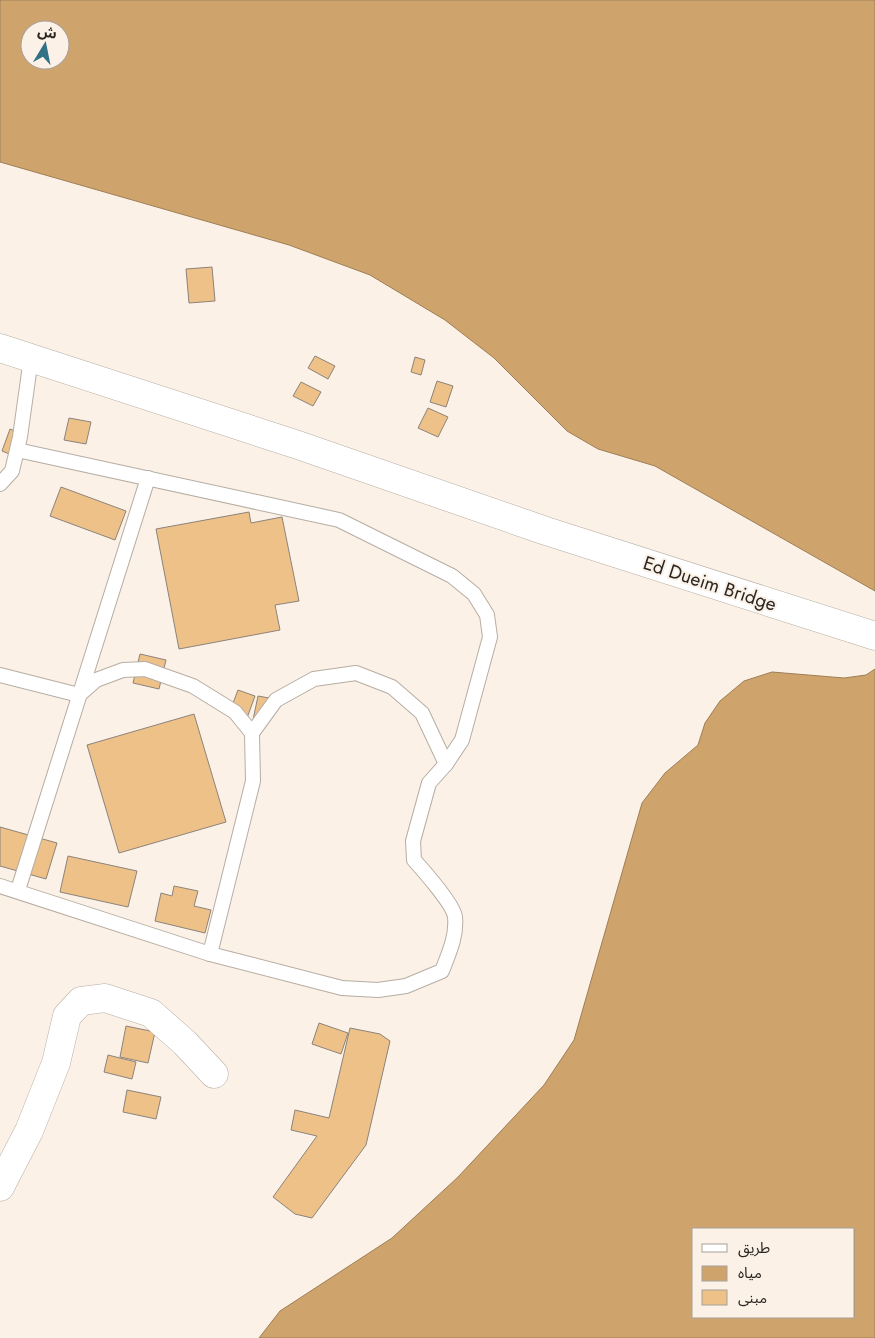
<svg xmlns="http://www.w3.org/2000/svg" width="875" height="1338" viewBox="0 0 875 1338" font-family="Jost,'Noto Sans Arabic',sans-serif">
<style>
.water{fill:#cfa46c;stroke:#9e7e56;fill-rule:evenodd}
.building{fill:#eec189;stroke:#8c837a}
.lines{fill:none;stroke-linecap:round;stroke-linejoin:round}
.lane-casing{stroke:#b6ada3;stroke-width:16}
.street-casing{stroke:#b6ada3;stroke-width:29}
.secondary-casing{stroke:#b6ada3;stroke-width:29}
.lane{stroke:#fff;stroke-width:14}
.street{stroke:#fff;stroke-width:28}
.secondary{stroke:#fff;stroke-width:28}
.labels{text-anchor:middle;stroke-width:4;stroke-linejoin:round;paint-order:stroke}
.street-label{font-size:19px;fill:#2a2622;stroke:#fbf1e7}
</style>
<rect width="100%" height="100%" fill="#fbf1e7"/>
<!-- water -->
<g class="water">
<path d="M0,0h875v591l-220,-125 -57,-17 -31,-18 -73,-73 -49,-38 -75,-45 -81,-30 -289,-83zM30,30h30v30h-30z"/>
<path d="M875,669v669h-616l21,-27 112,-73 66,-61 86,-92 30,-45 68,-237 23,-30 33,-28 7,-22 15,-22 24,-20 28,-9 72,6 22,-3zM694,1229h160v88h-160z"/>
</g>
<!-- building -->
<g class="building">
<polygon points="212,267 215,301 189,303 186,269"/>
<polygon points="315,356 335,366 328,379 308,368"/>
<polygon points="415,357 425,360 421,375 411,372"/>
<polygon points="437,381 453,386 446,407 430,402"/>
<polygon points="301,382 321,392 313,406 293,396"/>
<polygon points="428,408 448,417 438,437 418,428"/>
<polygon points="69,418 91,422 86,444 64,440"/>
<polygon points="10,429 20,433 12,455 2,451"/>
<polygon points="61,487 126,511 115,540 50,516"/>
<polygon points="249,512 251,523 282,517 299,601 275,605 280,630 179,649 156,529"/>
<polygon points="140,654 166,660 159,689 133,683"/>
<polygon points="238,690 255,696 247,718 230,711"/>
<polygon points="258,696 269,698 264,722 253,720"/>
<polygon points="194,714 226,822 119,853 87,745"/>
<polygon points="0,827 57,843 46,879 0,866"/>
<polygon points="68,856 137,871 128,907 60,892"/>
<polygon points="174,886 198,891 194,906 211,910 205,933 155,921 161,893 172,896"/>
<polygon points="319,1023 348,1033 341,1054 312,1044"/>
<polygon points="126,1026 155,1032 148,1063 120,1057"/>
<polygon points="350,1028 380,1034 390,1041 366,1145 312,1218 295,1214 273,1197 317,1136 291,1130 295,1110 329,1118"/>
<polygon points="108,1055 136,1062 132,1079 104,1072"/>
<polygon points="127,1090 161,1097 156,1119 123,1112"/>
</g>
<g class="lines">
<!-- lane casing -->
<g class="lane-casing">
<g id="lane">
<polyline points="0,484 12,471 20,437 31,358"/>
<polyline points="0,675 79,695 96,680 123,670 145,669 193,686 235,712 252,733 253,781 210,954"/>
<polyline points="252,733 276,700 314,679 356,673 392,687 422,713 446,764"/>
<path d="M0,886l210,68 132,34 36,2 28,-4 36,-15c7,-18 15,-35 13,-54 -1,-12 -32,-47 -41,-57l-1,-19 16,-58 17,-19 16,-24 28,-103 -3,-22 -13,-21 -22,-18 -113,-56 -322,-70"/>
<polyline points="18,890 148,478"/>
</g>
</g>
<!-- street casing -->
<g class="street-casing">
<polyline id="street" points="0,1187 29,1131 56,1063 67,1016 81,1001 105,998 151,1013 185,1043 214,1074"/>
</g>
<!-- secondary casing -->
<g class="secondary-casing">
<polyline id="secondary" points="0,348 298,445 546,531 875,636"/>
</g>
<!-- lane -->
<use href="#lane" class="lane"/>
<!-- street -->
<use href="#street" class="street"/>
<!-- secondary -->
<use href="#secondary" class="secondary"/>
</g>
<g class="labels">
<!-- street labels -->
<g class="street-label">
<text transform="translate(710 583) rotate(18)" y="7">Ed Dueim Bridge</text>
</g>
</g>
<!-- legend -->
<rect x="692" y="1228" width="162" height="90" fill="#fbf1e7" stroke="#a7a098"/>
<rect x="702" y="1244" width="25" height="8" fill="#ffffff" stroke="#a7a098"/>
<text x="738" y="1253" font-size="15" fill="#2a2622">طريق</text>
<rect x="702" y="1266" width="25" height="15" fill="#cfa46c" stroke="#a7a098"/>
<text x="738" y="1278" font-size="15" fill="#2a2622">مياه</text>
<rect x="702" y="1290" width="25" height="15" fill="#eec189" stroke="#a7a098"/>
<text x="738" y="1303" font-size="15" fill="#2a2622">مبنى</text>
<!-- north arrow -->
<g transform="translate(45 45) rotate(10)"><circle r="24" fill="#fbf1e7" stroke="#a7a098"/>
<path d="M0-4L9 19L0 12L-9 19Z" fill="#327286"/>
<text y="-8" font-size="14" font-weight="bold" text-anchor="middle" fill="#2a2622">ش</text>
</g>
</svg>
